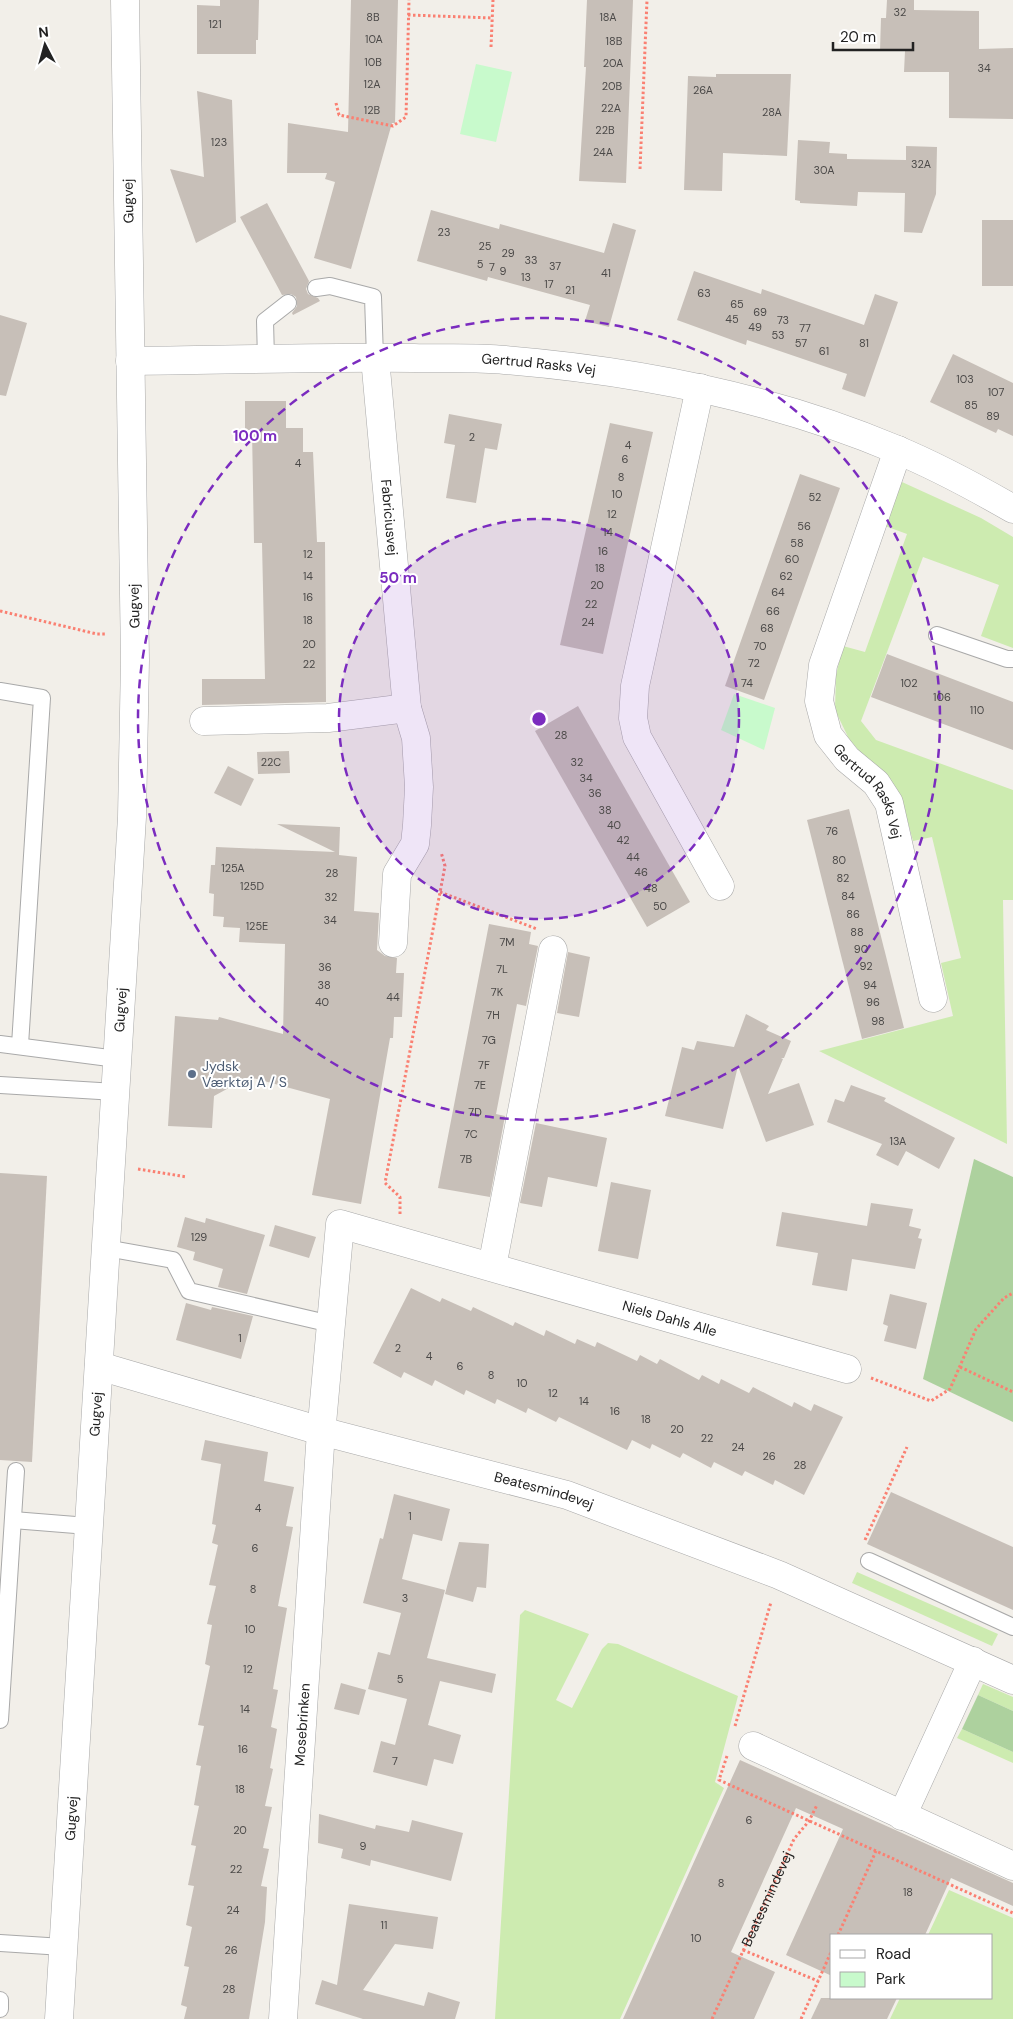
<svg xmlns="http://www.w3.org/2000/svg" width="1013" height="2019" viewBox="0 0 1013 2019" font-family="'DM Sans',sans-serif">
<style>
.grass{fill:#cdebb0}
.forest{fill:#add19e}
.park{fill:#c8facc}
.building{fill:#c7bfb8}
.lines{fill:none;stroke-linecap:round;stroke-linejoin:round}
.service-casing{stroke:#a9a9a9;stroke-width:18}
.minor-casing{stroke:#a9a9a9;stroke-width:29}
.tertiary-casing{stroke:#a9a9a9;stroke-width:29}
.path{stroke:#fa8072;stroke-width:3;stroke-dasharray:2.5 2.5;stroke-linecap:butt}
.service{stroke:#fff;stroke-width:16}
.minor{stroke:#fff;stroke-width:28}
.tertiary{stroke:#fff;stroke-width:28}
.ring{fill:none;stroke:#7b2cbf;stroke-width:2.5;stroke-dasharray:9 6}
.service-dot{fill:#5c6f8a;stroke:#fff;stroke-width:2}
.labels{text-anchor:middle;stroke-width:4;stroke-linejoin:round;paint-order:stroke}
.number-label{font-size:11px;fill:#4b4948}
.street-label{font-size:14px;fill:#222;stroke:#fff}
.service-label{font-size:14px;fill:#4e5e75;stroke:#fff;text-anchor:start}
.centre{fill:#7b2cbf;stroke:#fff;stroke-width:2.5}
.ring-label{font-size:15px;text-anchor:middle;font-weight:bold;fill:#7b2cbf;stroke:#fff;stroke-width:4;stroke-linejoin:round;paint-order:stroke}
</style>
<rect width="100%" height="100%" fill="#f2efe9"/>
<!-- grass -->
<g class="grass">
<polygon points="902,482 981,518 1013,537 1013,648 981,636 999,585 923,557 861,721 876,740 1013,790 1013,900 1003,900 1007,1144 819,1051 953,1016 941,963 961,958 932,837 913,841 902,801 849,739 835,710 836,675 843,646 865,652 907,534 885,526"/>
<polygon points="857,1572 998,1634 992,1646 852,1583"/>
<polygon points="525,1610 589,1634 556,1700 572,1708 602,1649 608,1643 618,1644 738,1696 715,1782 724,1788 620,2019 495,2019 520,1615"/>
<polygon points="983,1684 1013,1697 1013,1711 978,1695"/>
<polygon points="962,1729 1013,1752 1013,1763 957,1738"/>
<polygon points="949,1890 1013,1918 1013,2019 890,2019 900,1998 992,1998 992,1935 928,1935"/>
</g>
<!-- forest -->
<g class="forest">
<polygon points="974,1159 1013,1177 1013,1422 923,1379"/>
<polygon points="978,1695 1013,1711 1013,1752 962,1729"/>
</g>
<!-- park -->
<g class="park">
<polygon points="476,64 512,72 496,142 460,134"/>
<polygon points="734,694 775,708 764,750 721,730"/>
</g>
<!-- building -->
<g class="building">
<polygon points="220,0 259,0 258,40 256,40 256,54 197,54 197,5 220,6"/>
<polygon points="351,0 398,0 395,123 392,123 351,269 314,258 335,182 325,179 327,173 287,173 288,123 348,132"/>
<polygon points="587,0 633,0 626,183 579,181 586,67 584,67"/>
<polygon points="887,0 914,0 914,10 979,11 979,49 1013,48 1013,119 949,118 949,72 904,72 905,51 880,51 881,18 886,18"/>
<polygon points="716,74 791,74 787,156 723,153 722,191 684,190 688,76 716,77"/>
<polygon points="197,91 232,100 236,222 196,243 170,169 204,177"/>
<polygon points="798,140 830,142 829,153 847,154 847,159 906,160 906,146 937,147 936,194 922,233 904,232 905,193 858,192 857,206 800,203 800,201 795,200"/>
<polygon points="267,203 309,281 306,289 308,294 318,298 320,301 293,315 292,313 297,306 296,297 291,294 282,295 240,217"/>
<polygon points="431,210 499,229 500,224 604,253 613,223 636,230 609,327 585,321 590,305 488,277 487,281 417,261"/>
<rect x="982" y="220" width="31" height="66"/>
<polygon points="694,271 761,294 762,289 864,325 875,294 898,302 865,397 842,389 847,374 747,340 746,345 677,320"/>
<polygon points="0,315 27,323 6,396 0,395"/>
<polygon points="953,354 1013,383 1013,436 998,429 996,433 930,402"/>
<polygon points="245,401 286,401 286,428 303,428 303,452 313,452 317,542 325,542 326,702 202,705 202,679 265,679 262,543 254,543 252,430 245,430"/>
<polygon points="449,414 502,424 497,450 485,448 476,503 446,498 455,445 444,443"/>
<polygon points="610,423 653,432 603,654 560,645"/>
<polygon points="800,474 840,488 764,700 725,686"/>
<polygon points="887,654 1013,702 1013,750 871,697"/>
<polygon points="578,706 690,902 647,927 535,731"/>
<polygon points="289,751 290,773 258,774 257,752"/>
<polygon points="228,766 254,779 241,806 214,793"/>
<polygon points="849,809 904,1028 862,1039 807,820"/>
<polygon points="277,824 340,827 339,855 357,857 354,911 379,913 377,950 385,956 397,958 396,973 404,973 402,1017 394,1017 393,1038 390,1038 361,1204 312,1195 330,1099 249,1077 214,1096 212,1128 168,1126 175,1016 218,1020 219,1017 283,1034 285,944 239,942 240,928 223,927 224,917 213,916 214,894 209,893 211,865 215,865 216,847 335,852"/>
<polygon points="489,924 531,932 529,944 538,946 526,1006 517,1004 496,1114 505,1116 490,1197 438,1188"/>
<polygon points="568,952 590,957 579,1017 557,1013"/>
<polygon points="746,1014 769,1026 766,1030 791,1041 784,1058 781,1058 783,1059 768,1094 799,1083 814,1125 766,1142 738,1066 723,1129 665,1116 682,1047 694,1050 697,1041 734,1047"/>
<polygon points="851,1085 886,1098 884,1101 955,1138 939,1169 906,1151 898,1166 876,1155 882,1144 827,1122 835,1099 844,1102"/>
<polygon points="536,1123 607,1138 597,1187 548,1177 542,1207 520,1203"/>
<polygon points="0,1173 47,1176 32,1462 0,1460"/>
<polygon points="611,1182 651,1190 638,1259 598,1251"/>
<polygon points="871,1203 913,1209 909,1226 921,1229 918,1238 922,1239 915,1269 852,1259 847,1291 812,1285 818,1253 776,1246 782,1212 867,1226"/>
<polygon points="185,1217 205,1223 206,1218 265,1235 247,1294 218,1287 223,1269 193,1260 195,1252 177,1247"/>
<polygon points="275,1225 316,1237 309,1258 269,1246"/>
<polygon points="411,1288 440,1302 442,1298 471,1311 473,1307 513,1326 515,1322 544,1336 546,1330 575,1344 577,1339 595,1347 597,1342 637,1361 640,1355 657,1364 660,1359 699,1380 702,1375 719,1384 721,1379 749,1393 753,1387 792,1407 794,1402 811,1411 814,1404 843,1417 804,1495 775,1480 773,1485 745,1471 742,1476 714,1462 711,1468 683,1453 680,1458 652,1444 650,1449 632,1440 627,1450 559,1417 556,1422 528,1408 526,1413 497,1399 495,1404 466,1390 464,1395 435,1380 432,1386 404,1372 401,1378 373,1363"/>
<polygon points="890,1294 927,1303 916,1349 884,1341 888,1326 883,1324"/>
<polygon points="186,1303 211,1310 212,1307 253,1316 241,1359 176,1340"/>
<polygon points="205,1440 268,1452 264,1481 294,1487 286,1526 293,1527 278,1606 287,1608 273,1689 278,1690 271,1727 277,1729 270,1768 273,1769 265,1806 272,1807 263,1848 269,1849 261,1886 267,1887 265,1922 249,2019 184,2019 187,2007 181,2005 189,1967 184,1966 192,1927 186,1925 194,1886 188,1885 196,1846 191,1845 199,1806 194,1805 201,1766 196,1765 204,1726 198,1725 210,1666 205,1664 212,1625 207,1624 216,1586 209,1585 218,1545 212,1543 216,1525 212,1524 221,1464 201,1460"/>
<polygon points="891,1492 1013,1547 1013,1610 867,1544"/>
<polygon points="394,1494 450,1509 442,1541 413,1534 402,1579 445,1590 427,1658 496,1674 492,1693 440,1681 428,1725 461,1735 453,1764 434,1759 427,1786 373,1772 381,1741 395,1745 407,1699 368,1689 378,1652 390,1655 401,1613 363,1603 380,1538 383,1539"/>
<polygon points="459,1542 489,1544 486,1588 477,1587 473,1602 445,1594"/>
<polygon points="341,1683 366,1690 359,1715 334,1709"/>
<polygon points="740,1760 1013,1883 1013,1906 951,1878 925,1935 832,1935 832,1976 786,1955 843,1829 796,1808 731,1952 775,1972 754,2019 623,2019"/>
<polygon points="319,1814 375,1829 376,1825 409,1832 412,1820 463,1833 451,1881 371,1860 370,1866 341,1858 343,1849 318,1843"/>
<polygon points="349,1904 438,1917 433,1949 395,1944 363,1990 424,2006 428,1992 460,2002 455,2019 363,2019 315,2004 322,1980 337,1985"/>
<polygon points="821,1998 897,1998 887,2019 811,2019"/>
</g>
<g class="lines">
<!-- service casing -->
<g class="service-casing">
<g id="service">
<polyline points="316,288 330,286 373,297 375,358"/>
<polyline points="266,359 265,321 288,303"/>
<polyline points="937,635 1007,659 1013,659"/>
<polyline points="0,691 42,698 20,1045"/>
<polyline points="0,1044 117,1059"/>
<polyline points="0,1085 116,1092"/>
<polyline points="106,1248 173,1260 189,1291 331,1324"/>
<polyline points="13,1520 88,1526"/>
<polyline points="869,1561 1013,1627"/>
<polyline points="0,1720 16,1471"/>
<polyline points="0,1943 63,1947"/>
<polyline points="0,2000 0,2009"/>
</g>
</g>
<!-- minor casing -->
<g class="minor-casing">
<g id="minor">
<path id="s2" d="M375,358l32,350 9,30 3,49 -2,38 -2,19 -18,30 -4,69"/>
<path id="s3" d="M130,361c95,-1 189,-4 284,-3 30,1 61,-1 91,2 133,11 267,37 390,89 41,17 80,38 118,60"/>
<polyline points="700,388 635,686 633,718 637,737 720,886"/>
<path id="s4" d="M898,450l-75,215 -4,36 9,34 19,24 29,24 13,20 44,195"/>
<polyline points="204,721 328,718 407,708"/>
<polyline points="492,1267 553,950"/>
<path id="s5" d="M99,1366l222,65 246,64 212,80 234,105"/>
<polyline points="753,1746 1013,1866"/>
<polyline points="902,1816 973,1661"/>
<path id="s6" d="M283,2019l37,-573 20,-222 507,145"/>
</g>
</g>
<!-- tertiary casing -->
<g class="tertiary-casing">
<g id="tertiary">
<path id="s7" d="M59,2019l73,-1202 3,-157 -10,-660"/>
</g>
</g>
<!-- path -->
<g class="path">
<polyline points="408,15 493,18"/>
<polyline points="491,47 493,0"/>
<polyline points="336,103 339,115 393,126 406,117 409,0"/>
<polyline points="640,169 647,0"/>
<polyline points="0,611 97,634 107,634"/>
<polyline points="440,892 537,929"/>
<polyline points="138,1169 187,1177"/>
<polyline points="400,1214 400,1197 385,1183 445,866 441,852"/>
<polyline points="960,1367 1013,1392"/>
<polyline points="871,1378 931,1401 950,1389 976,1329 1004,1298 1013,1293"/>
<polyline points="865,1540 907,1447"/>
<polyline points="735,1726 771,1602"/>
<polyline points="727,1756 719,1780 1013,1913"/>
<polyline points="838,1935 876,1851"/>
<polyline points="743,1950 818,1981"/>
<path id="s1" d="M712,2019l82,-180 15,-18 8,-16"/>
<polyline points="801,2019 832,1950"/>
</g>
<!-- service -->
<use href="#service" class="service"/>
<!-- minor -->
<use href="#minor" class="minor"/>
<!-- tertiary -->
<use href="#tertiary" class="tertiary"/>
</g>
<!-- distance rings -->
<circle cx="539" cy="719" r="200" fill="#7b2cbf" fill-opacity=".12"/>
<g class="ring">
<circle cx="539" cy="719" r="200"/>
<circle cx="539" cy="719" r="401"/>
</g>
<!-- markers -->
<circle class="service-dot" cx="192" cy="1074" r="5"/>
<g class="labels">
<!-- number labels -->
<g class="number-label">
<text x="900" y="16">32</text>
<text x="373" y="21">8B</text>
<text x="608" y="21">18A</text>
<text x="215" y="28">121</text>
<text x="374" y="43">10A</text>
<text x="614" y="45">18B</text>
<text x="373" y="66">10B</text>
<text x="613" y="67">20A</text>
<text x="984" y="72">34</text>
<text x="372" y="88">12A</text>
<text x="612" y="90">20B</text>
<text x="703" y="94">26A</text>
<text x="611" y="112">22A</text>
<text x="372" y="114">12B</text>
<text x="772" y="116">28A</text>
<text x="605" y="134">22B</text>
<text x="219" y="146">123</text>
<text x="603" y="156">24A</text>
<text x="921" y="168">32A</text>
<text x="824" y="174">30A</text>
<text x="444" y="236">23</text>
<text x="485" y="250">25</text>
<text x="508" y="257">29</text>
<text x="531" y="264">33</text>
<text x="480" y="268">5</text>
<text x="555" y="270">37</text>
<text x="492" y="271">7</text>
<text x="503" y="275">9</text>
<text x="606" y="277">41</text>
<text x="526" y="281">13</text>
<text x="549" y="288">17</text>
<text x="570" y="294">21</text>
<text x="704" y="297">63</text>
<text x="737" y="308">65</text>
<text x="760" y="316">69</text>
<text x="732" y="323">45</text>
<text x="783" y="324">73</text>
<text x="755" y="331">49</text>
<text x="805" y="332">77</text>
<text x="778" y="339">53</text>
<text x="801" y="347">57</text>
<text x="864" y="347">81</text>
<text x="824" y="355">61</text>
<text x="965" y="383">103</text>
<text x="996" y="396">107</text>
<text x="971" y="409">85</text>
<text x="993" y="420">89</text>
<text x="472" y="441">2</text>
<text x="628" y="449">4</text>
<text x="625" y="463">6</text>
<text x="298" y="467">4</text>
<text x="621" y="481">8</text>
<text x="617" y="498">10</text>
<text x="815" y="501">52</text>
<text x="612" y="518">12</text>
<text x="804" y="530">56</text>
<text x="608" y="536">14</text>
<text x="797" y="547">58</text>
<text x="603" y="555">16</text>
<text x="308" y="558">12</text>
<text x="792" y="563">60</text>
<text x="600" y="572">18</text>
<text x="308" y="580">14</text>
<text x="786" y="580">62</text>
<text x="597" y="589">20</text>
<text x="778" y="596">64</text>
<text x="308" y="601">16</text>
<text x="591" y="608">22</text>
<text x="773" y="615">66</text>
<text x="308" y="624">18</text>
<text x="588" y="626">24</text>
<text x="767" y="632">68</text>
<text x="309" y="648">20</text>
<text x="760" y="650">70</text>
<text x="754" y="667">72</text>
<text x="309" y="668">22</text>
<text x="747" y="687">74</text>
<text x="909" y="687">102</text>
<text x="942" y="701">106</text>
<text x="977" y="714">110</text>
<text x="561" y="739">28</text>
<text x="271" y="766">22C</text>
<text x="577" y="766">32</text>
<text x="586" y="782">34</text>
<text x="595" y="797">36</text>
<text x="605" y="814">38</text>
<text x="614" y="829">40</text>
<text x="832" y="835">76</text>
<text x="623" y="844">42</text>
<text x="633" y="861">44</text>
<text x="839" y="864">80</text>
<text x="233" y="872">125A</text>
<text x="641" y="876">46</text>
<text x="332" y="877">28</text>
<text x="843" y="882">82</text>
<text x="252" y="890">125D</text>
<text x="651" y="892">48</text>
<text x="848" y="900">84</text>
<text x="331" y="901">32</text>
<text x="660" y="910">50</text>
<text x="853" y="918">86</text>
<text x="330" y="924">34</text>
<text x="257" y="930">125E</text>
<text x="857" y="936">88</text>
<text x="507" y="946">7M</text>
<text x="861" y="953">90</text>
<text x="866" y="970">92</text>
<text x="325" y="971">36</text>
<text x="502" y="973">7L</text>
<text x="324" y="989">38</text>
<text x="870" y="989">94</text>
<text x="497" y="996">7K</text>
<text x="393" y="1001">44</text>
<text x="322" y="1006">40</text>
<text x="873" y="1006">96</text>
<text x="493" y="1019">7H</text>
<text x="878" y="1025">98</text>
<text x="489" y="1044">7G</text>
<text x="484" y="1069">7F</text>
<text x="480" y="1089">7E</text>
<text x="475" y="1116">7D</text>
<text x="471" y="1138">7C</text>
<text x="898" y="1145">13A</text>
<text x="466" y="1163">7B</text>
<text x="199" y="1241">129</text>
<text x="240" y="1342">1</text>
<text x="398" y="1352">2</text>
<text x="429" y="1360">4</text>
<text x="460" y="1370">6</text>
<text x="491" y="1379">8</text>
<text x="522" y="1387">10</text>
<text x="553" y="1397">12</text>
<text x="584" y="1405">14</text>
<text x="615" y="1415">16</text>
<text x="646" y="1423">18</text>
<text x="677" y="1433">20</text>
<text x="707" y="1442">22</text>
<text x="738" y="1451">24</text>
<text x="769" y="1460">26</text>
<text x="800" y="1469">28</text>
<text x="258" y="1512">4</text>
<text x="410" y="1520">1</text>
<text x="255" y="1552">6</text>
<text x="253" y="1593">8</text>
<text x="405" y="1602">3</text>
<text x="250" y="1633">10</text>
<text x="248" y="1673">12</text>
<text x="400" y="1683">5</text>
<text x="245" y="1713">14</text>
<text x="243" y="1753">16</text>
<text x="395" y="1765">7</text>
<text x="240" y="1793">18</text>
<text x="749" y="1824">6</text>
<text x="240" y="1834">20</text>
<text x="363" y="1850">9</text>
<text x="236" y="1873">22</text>
<text x="721" y="1887">8</text>
<text x="908" y="1896">18</text>
<text x="233" y="1914">24</text>
<text x="384" y="1929">11</text>
<text x="696" y="1942">10</text>
<text x="231" y="1954">26</text>
<text x="229" y="1993">28</text>
</g>
<!-- street labels -->
<g class="street-label">
<text transform="translate(128 201) rotate(-91)" y="5">Gugvej</text>
<text dy="5" stroke="none"><textPath href="#s3" startOffset="409">Gertrud Rasks Vej</textPath></text>
<text dy="5" stroke="none"><textPath href="#s2" startOffset="160">Fabriciusvej</textPath></text>
<text transform="translate(134 606) rotate(-91)" y="5">Gugvej</text>
<text dy="5" stroke="none"><textPath href="#s4" startOffset="370">Gertrud Rasks Vej</textPath></text>
<text dy="5" stroke="none"><textPath href="#s7" startOffset="1011">Gugvej</textPath></text>
<text dy="5" stroke="none"><textPath href="#s6" startOffset="1140">Niels Dahls Alle</textPath></text>
<text dy="5" stroke="none"><textPath href="#s7" startOffset="606">Gugvej</textPath></text>
<text dy="5" stroke="none"><textPath href="#s5" startOffset="462">Beatesmindevej</textPath></text>
<text dy="5" stroke="none"><textPath href="#s6" startOffset="295">Mosebrinken</textPath></text>
<text dy="5" stroke="none"><textPath href="#s7" startOffset="201">Gugvej</textPath></text>
<text dy="5" stroke="none"><textPath href="#s1" startOffset="132">Beatesmindevej</textPath></text>
</g>
<!-- service labels -->
<g class="service-label">
<text x="202" y="1071">Jydsk<tspan x="202" dy="16">Værktøj A / S</tspan></text>
</g>
</g>
<circle cx="539" cy="719" r="8" class="centre"/>
<g class="ring-label">
<text x="255" y="441">100 m</text>
<text x="398" y="583">50 m</text>
</g>
<!-- legend -->
<rect x="830" y="1934" width="162" height="65" fill="#ffffff" stroke="#a7a7a7"/>
<rect x="840" y="1950" width="25" height="8" fill="#ffffff" stroke="#a7a7a7"/>
<text x="876" y="1959" font-size="15" fill="#222222">Road</text>
<rect x="840" y="1972" width="25" height="15" fill="#c8facc" stroke="#a7a7a7"/>
<text x="876" y="1984" font-size="15" fill="#222222">Park</text>
<!-- north arrow -->
<g transform="translate(45 45) rotate(354)" stroke="#ffffff" stroke-width="4" paint-order="stroke">
<path d="M0-4L9 19L0 12L-9 19Z" fill="#222222"/>
<text y="-8" font-size="14" font-weight="bold" text-anchor="middle" fill="#222222">N</text>
</g>
<!-- scale -->
<path d="M833 42v8h80v-8" fill="none" stroke="#222222" stroke-width="2.5"/>
<text x="840" y="42" font-size="15" fill="#222222" stroke="#ffffff" stroke-width="4" paint-order="stroke">20 m</text>
</svg>
